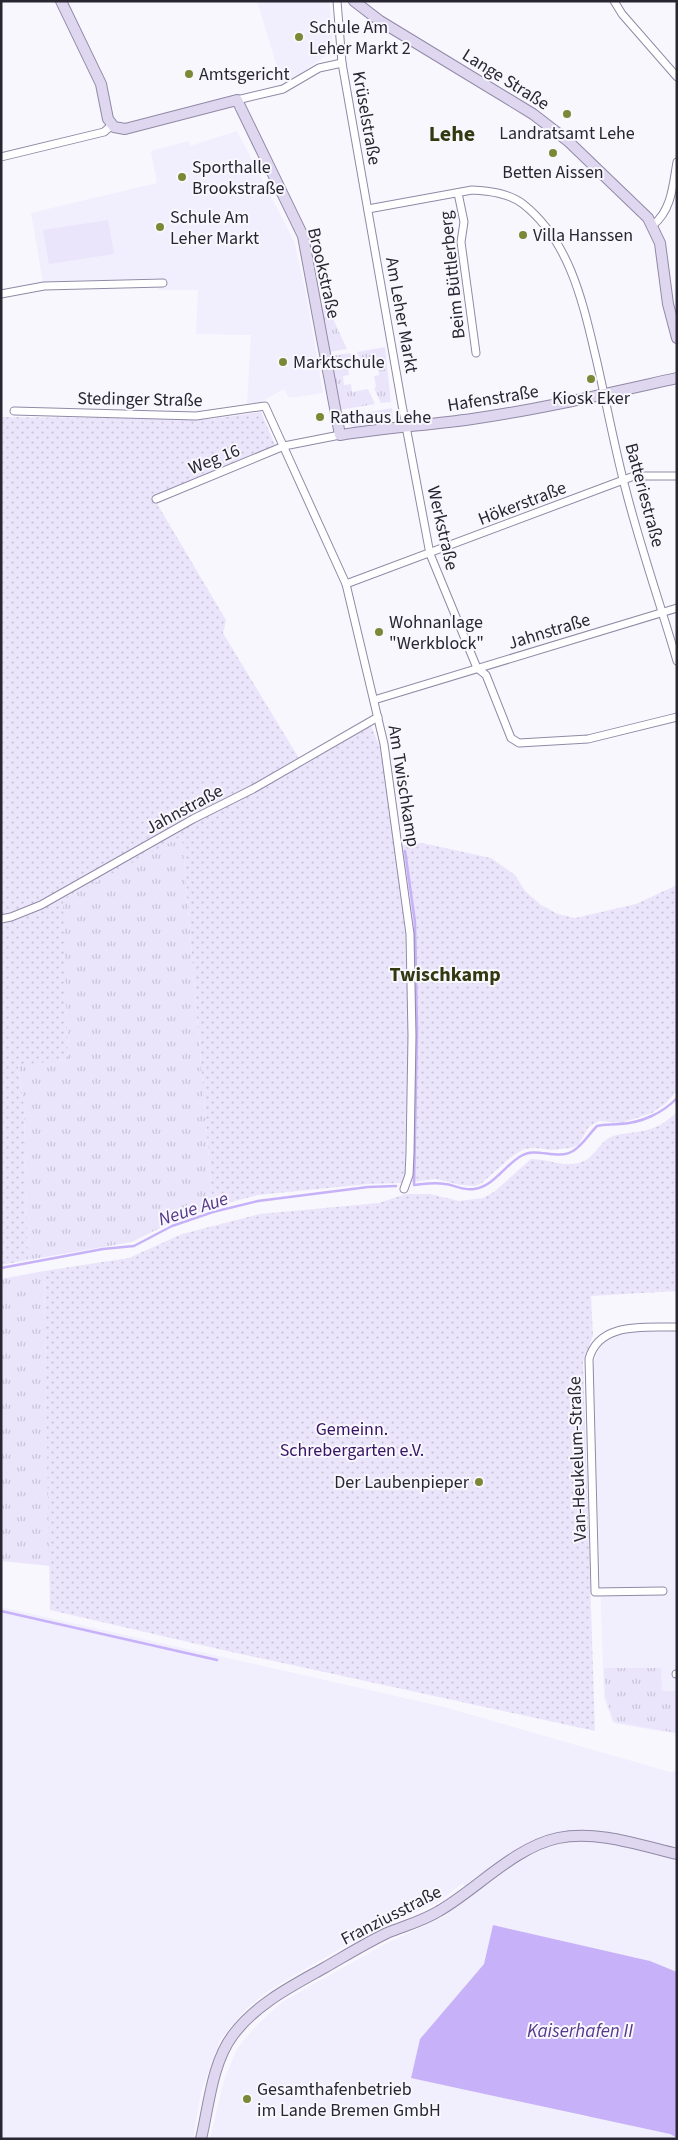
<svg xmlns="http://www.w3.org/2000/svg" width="678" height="2140" viewBox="0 0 678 2140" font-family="'Source Sans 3',sans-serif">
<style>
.built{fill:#f1eefd}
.grass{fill:url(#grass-tufts)}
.garden{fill:url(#garden-dots)}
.pitch{fill:#ebe5fc}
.water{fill:#c7b2f9}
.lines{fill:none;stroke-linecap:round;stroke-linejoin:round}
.stream{stroke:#c7b2f9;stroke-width:2.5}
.street-casing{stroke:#9189a6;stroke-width:9}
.secondary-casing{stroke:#9189a6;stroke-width:12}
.street{stroke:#fff;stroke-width:7}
.secondary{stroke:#dfd6f0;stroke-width:10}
.poi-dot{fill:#7b8836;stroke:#f8f7fd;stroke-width:2}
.labels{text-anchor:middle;stroke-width:4;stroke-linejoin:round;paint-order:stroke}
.poi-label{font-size:18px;fill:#292632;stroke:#f8f7fd;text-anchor:start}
.street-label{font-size:18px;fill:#292632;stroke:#f8f7fd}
.park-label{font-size:18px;fill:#361363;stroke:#f8f7fd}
.water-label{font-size:19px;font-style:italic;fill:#57398b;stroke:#f8f7fd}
.quarter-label{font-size:20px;font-weight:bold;fill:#323911;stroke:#f8f7fd}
.district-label{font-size:22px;font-weight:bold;fill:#323911;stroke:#f8f7fd}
</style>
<defs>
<pattern id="grass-tufts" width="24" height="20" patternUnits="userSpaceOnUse" patternTransform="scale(1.25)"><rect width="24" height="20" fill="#ebe5fc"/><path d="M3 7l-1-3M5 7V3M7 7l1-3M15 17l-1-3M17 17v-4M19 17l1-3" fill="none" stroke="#cac4d8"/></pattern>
<pattern id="garden-dots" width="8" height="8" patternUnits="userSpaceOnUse" patternTransform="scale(1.25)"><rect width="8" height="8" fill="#ebe5fc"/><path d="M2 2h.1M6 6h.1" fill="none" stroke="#cac4d8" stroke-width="1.8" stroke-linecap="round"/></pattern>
</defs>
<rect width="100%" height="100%" fill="#f8f7fd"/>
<!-- built -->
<g class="built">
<polygon points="257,1 329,1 333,50 298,75 282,82"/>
<polygon points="237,131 294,241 306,294 323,393 289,398 284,389 259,403 247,404 251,335 196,334 198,290 158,290 158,278 43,282 31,213 157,183 151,151 189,141 190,146"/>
<polygon points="677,1331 677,1734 613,1723 604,1698 593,1364 602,1343 612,1336 621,1333"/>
<polygon points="1,1607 444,1707 670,1772 677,1771 677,1972 650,1961 493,1925 484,1964 420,2039 411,2077 587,2117 587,2115 670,2134 677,2139 210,2139 224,2080 237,2049 255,2027 282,2002 385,1944 445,1916 468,1897 463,1883 438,1902 358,1938 268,1991 247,2008 220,2040 201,2092 193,2139 1,2139"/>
</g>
<!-- grass -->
<g class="grass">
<polygon points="328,308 347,349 329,352 322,309"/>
<polygon points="385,347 391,402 381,403 374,388 376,387 374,376 379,375 378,361 362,363 357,352"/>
<polygon points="350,353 355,363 347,365 349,375 343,376 344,385 351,384 352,392 368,389 375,404 340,410 330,356"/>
<path d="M392,408l1,11c-6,4 -34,10 -42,7 -4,-2 -6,-5 -9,-9z"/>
<polygon points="182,835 213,1207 172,1222 132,1242 28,1260 24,1105 18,1064 68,1060 62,900"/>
<polygon points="44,1271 50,1566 1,1561 1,1279"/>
<polygon points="604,1668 661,1668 662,1691 677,1691 677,1733 614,1722 605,1697"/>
</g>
<!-- garden -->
<g class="garden">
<polygon points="261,412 275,445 153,497 226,620 223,633 303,765 371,726 380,747 395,846 422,843 491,858 515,875 525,891 541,905 558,914 575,918 636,904 677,885 677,1091 665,1104 652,1113 621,1123 599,1121 589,1127 578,1145 571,1148 551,1150 535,1148 524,1149 510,1158 482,1183 475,1186 460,1185 436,1179 404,1183 368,1184 258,1195 213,1207 182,836 63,900 68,1060 18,1065 24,1105 28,1260 1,1265 1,417 212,419"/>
<path d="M677,1113v178l-86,5 2,40 -10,25 12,370 -368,-80 -177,-41 -6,-339 85,-13 53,-24 78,-20 119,-11 27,-9h24l29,7 24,-3 11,-6 37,-33c18,0 35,10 53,2 11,-5 17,-21 29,-25 14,-4 31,-3 45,-10 7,-3 12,-9 19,-13z"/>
</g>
<!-- pitch -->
<polygon class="pitch" points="108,220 114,254 49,264 43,230"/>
<!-- water -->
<polygon class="water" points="493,1925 650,1961 677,1972 677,2138 670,2134 411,2078 420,2039 484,1964"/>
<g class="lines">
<!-- stream -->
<g class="stream">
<path d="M405,851l10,71 2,110 -3,153c10,-1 20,-3 31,-1 10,1 18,7 29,5 19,-2 31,-24 47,-33 16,-10 35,5 52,-5 10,-6 16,-17 24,-25 8,-2 15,-1 23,-2 21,-1 43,-11 57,-26"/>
<polyline points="1,1268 103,1249 134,1246 172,1226 213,1212 258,1201 368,1187 396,1186"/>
<polyline points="1,1611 217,1660"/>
</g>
<!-- street casing -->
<g class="street-casing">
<g id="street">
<polyline points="337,1 342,63 402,405 430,554 477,668 486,675 511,738 519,743 588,739 677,717"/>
<polyline points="614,1 622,14 677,77"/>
<polyline points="237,100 283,89 319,68 342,63"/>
<polyline points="1,157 104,132 112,125"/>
<polyline points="458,193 464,222 461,242 476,353"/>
<path d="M368,209l104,-19c17,1 37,3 51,14 47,37 60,99 73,154 10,43 18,87 29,129 15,59 35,116 52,174"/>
<path d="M653,225c19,-15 20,-41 24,-63"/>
<polyline points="1,294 44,286 163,283"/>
<polyline points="14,411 196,416 265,406 346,584 384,744 410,934 412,1036 410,1154 409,1175 404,1189"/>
<polyline points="156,499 284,446 340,435"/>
<polyline points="346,584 634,476 677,476"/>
<polyline points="374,700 677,608"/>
<polyline points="1,919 11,917 41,905 193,819 253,789 378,717"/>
<path d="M663,1591l-68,1 -6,-233c10,-38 57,-31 88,-32"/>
<polyline points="676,1674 677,1674"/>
</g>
</g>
<!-- secondary casing -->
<g class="secondary-casing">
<g id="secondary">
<path d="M61,1l40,83 7,35 6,8 11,2 112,-29 66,136 37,199c44,-7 88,-10 132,-16 69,-10 137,-26 205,-41"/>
<polyline points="354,1 380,21 533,114 568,141 648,218 660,243 668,304 677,338"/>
<path d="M201,2139c8,-34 11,-76 32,-104 23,-31 59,-49 91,-67 21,-12 42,-25 63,-35 17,-7 36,-12 52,-22 38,-22 76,-64 119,-73 39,-8 81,7 119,16"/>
</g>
</g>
<!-- street -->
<use href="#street" class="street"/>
<!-- secondary -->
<use href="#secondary" class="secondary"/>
</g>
<!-- markers -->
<g class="poi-dot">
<circle cx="299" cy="37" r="5"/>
<circle cx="189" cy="74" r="5"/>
<circle cx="567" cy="114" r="5"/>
<circle cx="553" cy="153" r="5"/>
<circle cx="182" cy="177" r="5"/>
<circle cx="160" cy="227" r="5"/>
<circle cx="523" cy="235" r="5"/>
<circle cx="283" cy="362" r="5"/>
<circle cx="591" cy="379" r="5"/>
<circle cx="320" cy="417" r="5"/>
<circle cx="379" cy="632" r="5"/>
<circle cx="479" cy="1482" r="5"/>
<circle cx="247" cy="2099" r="5"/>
</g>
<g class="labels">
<!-- poi labels -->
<g class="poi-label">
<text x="309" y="33">Schule Am<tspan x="309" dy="21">Leher Markt 2</tspan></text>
<text x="199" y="80">Amtsgericht</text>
<text x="567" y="139" text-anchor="middle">Landratsamt Lehe</text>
<text x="192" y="173">Sporthalle<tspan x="192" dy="21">Brookstraße</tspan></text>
<text x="553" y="178" text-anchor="middle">Betten Aissen</text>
<text x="170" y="223">Schule Am<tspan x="170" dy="21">Leher Markt</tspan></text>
<text x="533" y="241">Villa Hanssen</text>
<text x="293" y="368">Marktschule</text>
<text x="591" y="404" text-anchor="middle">Kiosk Eker</text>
<text x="330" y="423">Rathaus Lehe</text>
<text x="389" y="628">Wohnanlage<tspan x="389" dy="21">"Werkblock"</tspan></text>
<text x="469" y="1488" text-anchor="end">Der Laubenpieper</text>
<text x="257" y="2095">Gesamthafenbetrieb<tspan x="257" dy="21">im Lande Bremen GmbH</tspan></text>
</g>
<!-- street labels -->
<g class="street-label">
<text transform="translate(506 79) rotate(32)" y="6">Lange Straße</text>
<text transform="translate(367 118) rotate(80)" y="6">Krüselstraße</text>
<text transform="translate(324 273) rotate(77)" y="6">Brookstraße</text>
<text transform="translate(452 275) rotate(-96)" y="6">Beim Büttlerberg</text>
<text transform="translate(402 315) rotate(80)" y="6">Am Leher Markt</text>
<text transform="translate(493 398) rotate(-9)" y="6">Hafenstraße</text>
<text transform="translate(140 399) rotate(1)" y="6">Stedinger Straße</text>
<text transform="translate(214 459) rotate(-22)" y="6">Weg 16</text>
<text transform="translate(645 495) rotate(75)" y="6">Batteriestraße</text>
<text transform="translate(522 503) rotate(-21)" y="6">Hökerstraße</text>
<text transform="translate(443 528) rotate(77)" y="6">Werkstraße</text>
<text transform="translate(549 631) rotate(-17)" y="6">Jahnstraße</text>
<text transform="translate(404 786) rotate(81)" y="6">Am Twischkamp</text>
<text transform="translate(184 809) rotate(-28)" y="6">Jahnstraße</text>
<text transform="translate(577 1459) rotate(-92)" y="6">Van-Heukelum-Straße</text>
<text transform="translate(391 1915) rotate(-27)" y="6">Franziusstraße</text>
</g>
<!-- park labels -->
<g class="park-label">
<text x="352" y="1435">Gemeinn.<tspan x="352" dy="21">Schrebergarten e.V.</tspan></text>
</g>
<!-- water labels -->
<g class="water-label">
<text transform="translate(193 1208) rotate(-18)" y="7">Neue Aue</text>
<text x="580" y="2037">Kaiserhafen II</text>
</g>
<!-- quarter labels -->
<g class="quarter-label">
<text x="445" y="981">Twischkamp</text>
</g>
<!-- district labels -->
<g class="district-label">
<text x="452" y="141">Lehe</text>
</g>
</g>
<!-- border -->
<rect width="678" height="2140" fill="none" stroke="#292632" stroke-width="5"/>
</svg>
